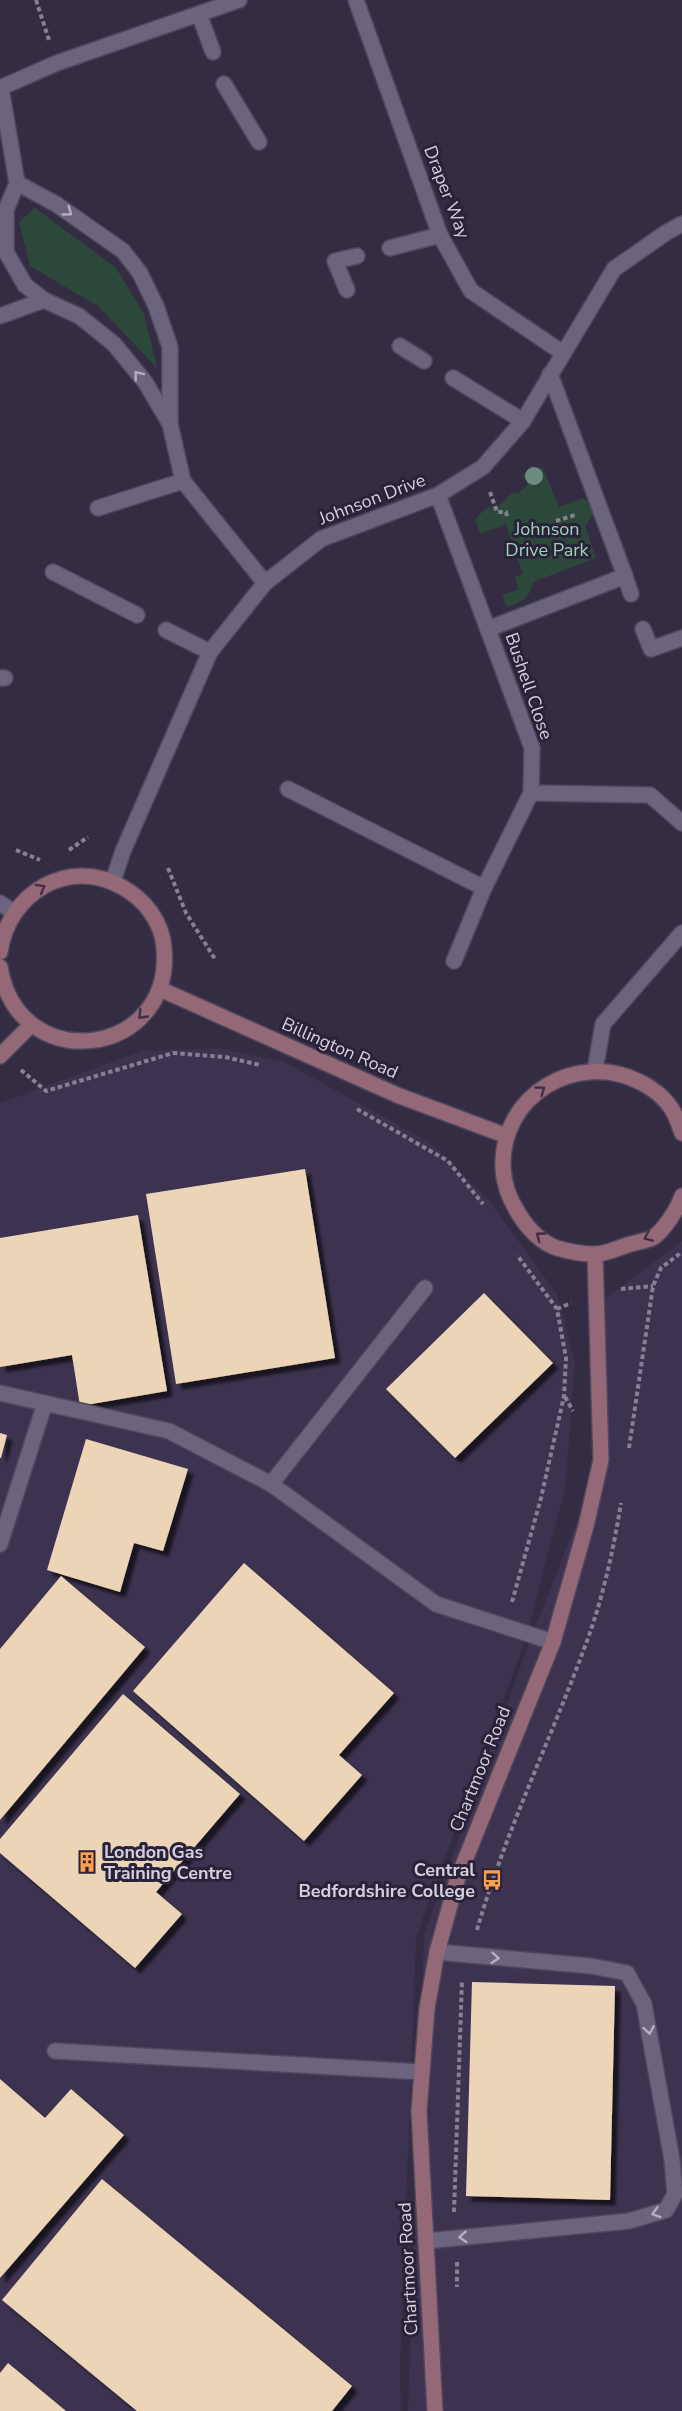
<svg xmlns="http://www.w3.org/2000/svg" width="682" height="2411" viewBox="0 0 682 2411" font-family="'Nunito Sans',sans-serif">
<style>
.built{fill:#3d3350}
.green{fill:#2c483a}
.building{fill:#ecd5b7;filter:url(#shadow)}
.lines{fill:none;stroke-linecap:round;stroke-linejoin:round}
.lane-casing{stroke:#4f485c;stroke-width:18}
.street-casing{stroke:#4f485c;stroke-width:18}
.secondary-casing{stroke:#4f485c;stroke-width:18}
.path{stroke:#868093;stroke-width:4;stroke-dasharray:4.5 3;stroke-linecap:butt}
.lane{stroke:#6c647e;stroke-width:15}
.street{stroke:#6c647e;stroke-width:15}
.secondary{stroke:#956877;stroke-width:15}
.tree{fill:#6b8a82}
.oneway{stroke:#b5afc1}
.oneway2{stroke:#3f3045}
.labels{text-anchor:middle;stroke-width:6;stroke-linejoin:round;paint-order:stroke}
.street-label{font-size:18px;fill:#d4cfde;stroke:#2a2239}
.park-label{font-size:18px;fill:#98d6b6;stroke:#2a2239}
.poi-label{font-size:18px;font-weight:bold;fill:#d4cfde;stroke:#2a2239;text-anchor:start}
</style>
<defs>
<filter id="shadow"><feDropShadow dx="5.5" dy="5.5" stdDeviation="1.5" flood-color="#0009"/></filter>
</defs>
<rect width="100%" height="100%" fill="#342c43"/>
<!-- built -->
<g class="built">
<polygon points="218,1048 284,1062 431,1143 489,1200 558,1296 575,1364 565,1488 526,1638 416,1937 400,2367 401,2411 0,2411 0,1103 142,1051"/>
<polygon points="682,1241 682,2411 408,2411 424,1935 531,1638 601,1460 603,1353 606,1298"/>
</g>
<!-- green -->
<g class="green">
<polygon points="35,208 116,268 144,314 157,368 98,306 30,266 19,222"/>
<path d="M531,466l12,2 16,39 24,-9 8,6 3,9 -9,13 11,32 -63,24c-3,16 -11,20 -26,25l-5,-12 17,-6 -4,-12 8,-3 -17,-50 -26,10 -5,-14c7,-9 12,-14 24,-14l15,-15 3,3 11,-9 -5,-10z"/>
</g>
<!-- building -->
<g class="building">
<polygon points="305,1169 335,1358 176,1384 146,1194"/>
<polygon points="138,1215 167,1391 80,1406 72,1355 0,1367 0,1238"/>
<polygon points="484,1293 553,1363 455,1458 386,1389"/>
<polygon points="0,1433 7,1435 1,1458 0,1458"/>
<polygon points="86,1439 188,1469 163,1551 134,1543 120,1592 47,1570"/>
<polygon points="244,1563 394,1693 339,1755 362,1775 304,1841 133,1691"/>
<polygon points="61,1576 145,1647 0,1820 0,1649"/>
<polygon points="123,1694 240,1794 156,1892 182,1914 135,1968 0,1853 0,1839"/>
<polygon points="472,1982 615,1986 610,2200 466,2196"/>
<polygon points="0,2079 45,2118 71,2089 124,2135 0,2278"/>
<polygon points="102,2179 352,2386 332,2411 137,2411 2,2300"/>
<polygon points="8,2363 66,2411 0,2411 0,2373"/>
</g>
<g class="lines">
<!-- lane casing -->
<g class="lane-casing">
<g id="lane">
<polyline points="199,14 213,52"/>
<polyline points="224,84 259,142"/>
<polyline points="390,248 440,235"/>
<polyline points="347,290 335,261 357,256"/>
<polyline points="0,316 44,300"/>
<polyline points="400,346 424,361"/>
<polyline points="453,378 523,421"/>
<polyline points="98,508 183,481"/>
<polyline points="53,572 137,615"/>
<polyline points="625,576 631,594"/>
<polyline points="488,629 625,576 550,374"/>
<polyline points="643,629 651,649 682,638"/>
<polyline points="166,630 210,652"/>
<polyline points="0,678 5,678"/>
<polyline points="531,793 650,795 682,823"/>
<polyline points="595,1070 603,1024 682,933"/>
<polyline points="0,1393 169,1431 271,1484 436,1604 553,1642"/>
<polyline points="271,1484 425,1288"/>
<polyline points="0,1544 45,1403"/>
<polyline points="55,2051 422,2072"/>
<polyline points="426,2241 629,2221 666,2210 675,2194 672,2160 644,2004 627,1973 591,1966 437,1952"/>
</g>
</g>
<!-- street casing -->
<g class="street-casing">
<g id="street">
<polyline points="356,0 440,235 471,291 563,353"/>
<polyline points="0,88 57,63 239,0"/>
<polyline points="1,88 17,183 6,210 6,252 25,285 44,300 79,316 114,344 145,382 170,424"/>
<polyline points="17,183 56,204 123,251 140,273 156,306 170,347 170,424 183,481 265,583"/>
<polyline points="438,495 532,748 531,793 484,888 454,961"/>
<polyline points="288,789 484,888"/>
<polyline points="113,881 123,851 210,652 265,583 321,539 438,495 483,467 523,421 614,269 667,232 682,224"/>
<polyline points="0,903 13,912"/>
</g>
</g>
<!-- secondary casing -->
<g class="secondary-casing">
<g id="secondary">
<path d="M0,952c8,-58 68,-96 122,-65 22,12 40,34 42,61 10,110 -146,130 -164,19"/>
<polyline points="160,989 397,1095 507,1136"/>
<polyline points="0,1056 31,1025"/>
<path d="M682,1133c-3,-8 -6,-18 -11,-25 -7,-11 -20,-21 -31,-26 -63,-32 -140,13 -137,86 1,29 25,70 54,80 10,3 25,6 36,6 11,1 24,-6 35,-9 8,-3 20,-4 26,-8 11,-8 24,-29 28,-41"/>
<polyline points="435,2411 419,2111 427,2008 437,1952 457,1880 553,1642 586,1526 601,1460 595,1254"/>
</g>
</g>
<!-- path -->
<g class="path">
<polyline points="36,0 49,40"/>
<polyline points="490,492 497,512 506,512 507,517"/>
<polyline points="556,521 575,515"/>
<polyline points="16,850 40,860"/>
<polyline points="69,850 88,837"/>
<polyline points="168,868 186,913 215,959"/>
<polyline points="21,1070 46,1091 173,1053 225,1057 260,1065"/>
<polyline points="357,1109 448,1161 483,1204"/>
<polyline points="621,1289 653,1286"/>
<polyline points="557,1309 571,1303"/>
<polyline points="565,1397 573,1411"/>
<polyline points="629,1448 653,1286 661,1268 682,1252"/>
<polyline points="512,1602 541,1498 564,1396 566,1358 557,1309 517,1255"/>
<path d="M477,1930c28,-97 72,-187 107,-281 18,-47 29,-97 37,-146"/>
<polyline points="454,2212 462,1980"/>
<polyline points="457,2262 457,2287"/>
</g>
<!-- lane -->
<use href="#lane" class="lane"/>
<!-- street -->
<use href="#street" class="street"/>
<!-- secondary -->
<use href="#secondary" class="secondary"/>
</g>
<!-- trees -->
<circle class="tree" cx="534" cy="476" r="9"/>
<!-- one-way arrows -->
<defs><path id="oneway-chevron" d="M-2-3.5L2.5 0L-2 3.5" fill="none" stroke-width="1.6" stroke-linecap="round" stroke-linejoin="round" transform="scale(1.5)"/></defs>
<g class="oneway">
<use href="#oneway-chevron" transform="translate(68 212) rotate(36)"/>
<use href="#oneway-chevron" transform="translate(138 375) rotate(-128)"/>
<use href="#oneway-chevron" transform="translate(495 1958) rotate(5)"/>
<use href="#oneway-chevron" transform="translate(649 2030) rotate(80)"/>
<use href="#oneway-chevron" transform="translate(656 2213) rotate(164)"/>
<use href="#oneway-chevron" transform="translate(463 2237) rotate(176)"/>
</g>
<g class="oneway2">
<use href="#oneway-chevron" transform="translate(41 888) rotate(-29)"/>
<use href="#oneway-chevron" transform="translate(142 1015) rotate(134)"/>
<use href="#oneway-chevron" transform="translate(541 1090) rotate(-36)"/>
<use href="#oneway-chevron" transform="translate(540 1236) rotate(-144)"/>
<use href="#oneway-chevron" transform="translate(648 1237) rotate(156)"/>
</g>
<!-- icons -->
<defs>
<g id="building-bare" transform="scale(1.62)"><path d="M-4-6H4V6H1V3H-1V6H-4ZM-2.5-4.3h1.7v1.8h-1.7ZM.8-4.3h1.7v1.8H.8ZM-2.5-1h1.7V.8h-1.7ZM.8-1h1.7V.8H.8Z" fill="#fa9f4e" stroke="#2a2239" stroke-width="2.5" paint-order="stroke"/></g>
<g id="bus-bare" transform="scale(1.62)"><path d="M-5-6H5V4H4V6H2V4H-2V6H-4V4H-5ZM-3.5-4V0h7V-4ZM-3.5 1.2v1.5H-2V1.2ZM2 1.2v1.5H3.5V1.2Z" fill="#fa9f4e" stroke="#2a2239" stroke-width="2.5" paint-order="stroke"/></g>
</defs>
<g fill-rule="evenodd">
<use href="#building-bare" x="87" y="1862"/>
<use href="#bus-bare" x="492" y="1880"/>
</g>
<g class="labels">
<!-- street labels -->
<g class="street-label">
<text transform="translate(447 192) rotate(69)" y="6">Draper Way</text>
<text transform="translate(372 499) rotate(-21)" y="6">Johnson Drive</text>
<text transform="translate(529 686) rotate(71)" y="6">Bushell Close</text>
<text transform="translate(340 1048) rotate(24)" y="6">Billington Road</text>
<text transform="translate(480 1769) rotate(-68)" y="6">Chartmoor Road</text>
<text transform="translate(408 2269) rotate(-93)" y="6">Chartmoor Road</text>
</g>
<!-- park labels -->
<g class="park-label">
<text x="547" y="535">Johnson<tspan x="547" dy="21">Drive Park</tspan></text>
</g>
<!-- poi labels -->
<g class="poi-label">
<text x="104" y="1858">London Gas<tspan x="104" dy="21">Training Centre</tspan></text>
<text x="475" y="1876" text-anchor="end">Central<tspan x="475" dy="21">Bedfordshire College</tspan></text>
</g>
</g>
</svg>
